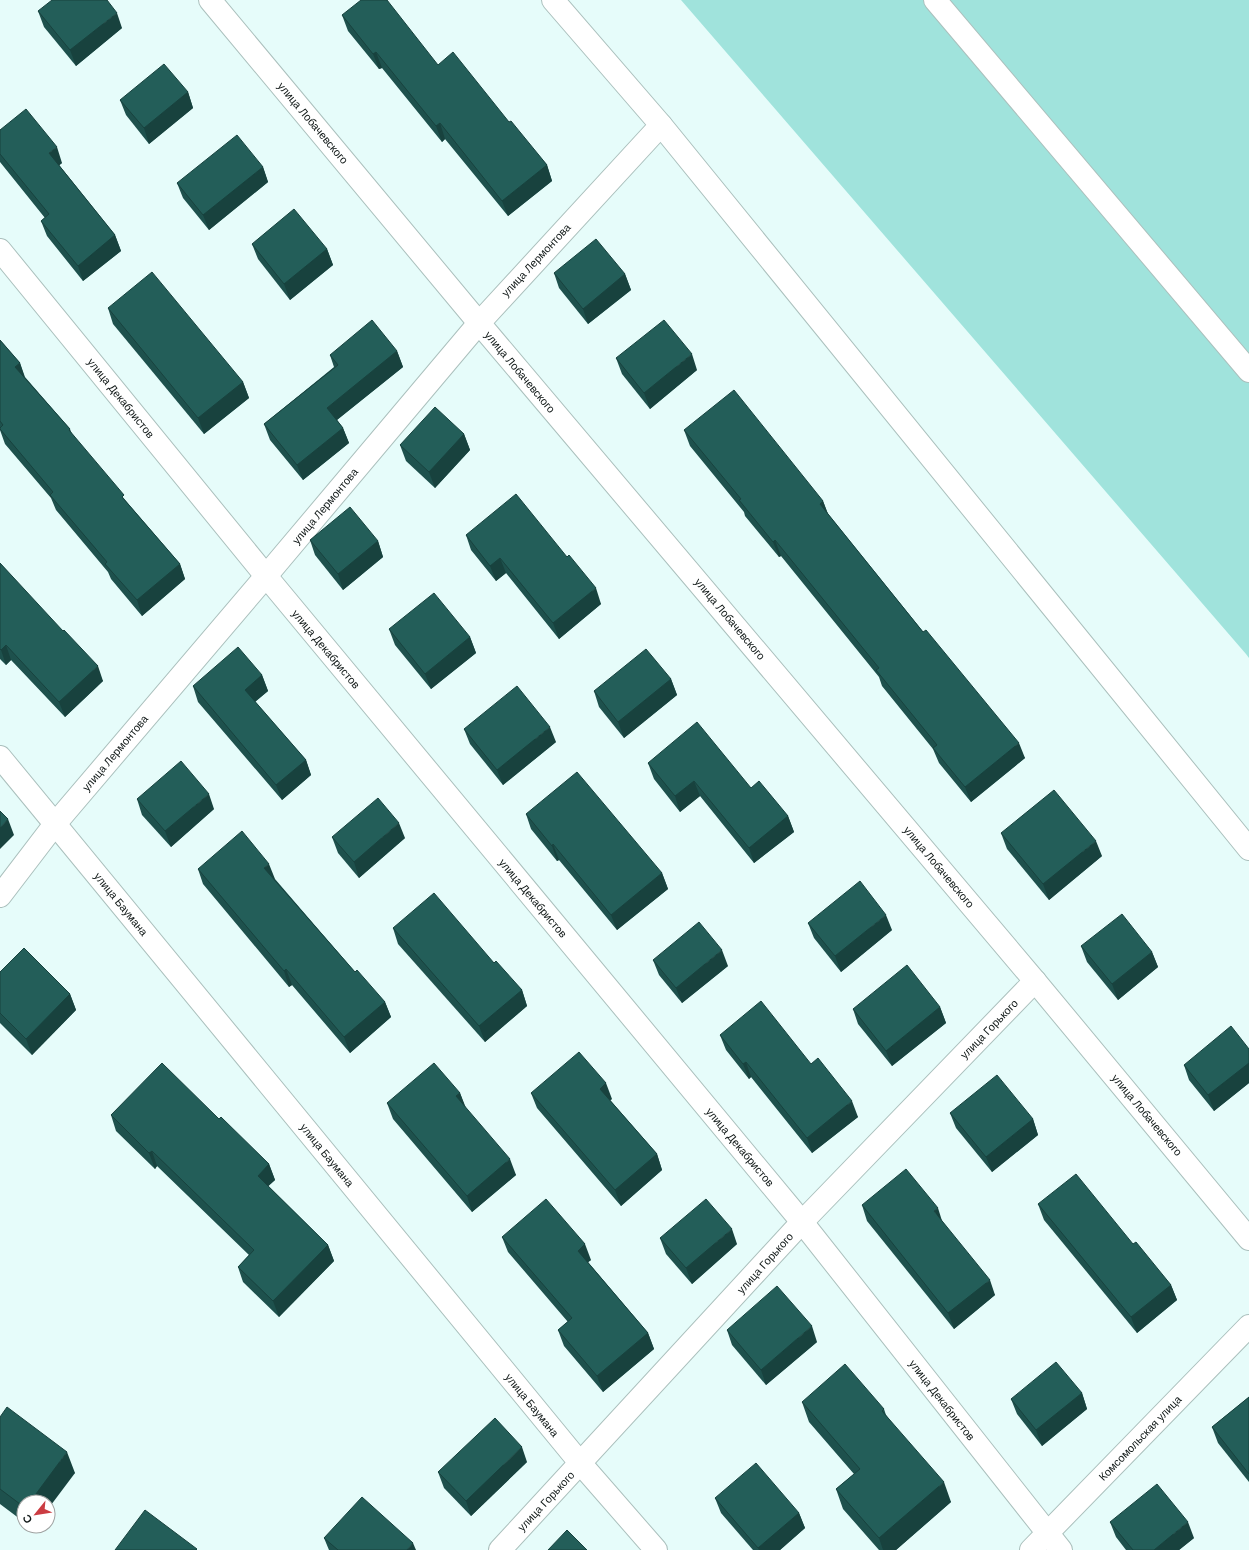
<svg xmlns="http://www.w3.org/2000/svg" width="1249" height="1550" viewBox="0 0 1249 1550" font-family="'DM Sans',sans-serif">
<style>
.green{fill:#a0e3dc}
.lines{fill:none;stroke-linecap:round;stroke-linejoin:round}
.minor-casing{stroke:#abc0bd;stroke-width:24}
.minor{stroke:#fff;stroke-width:22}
.wall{fill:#1e514d}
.shaded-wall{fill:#18423e}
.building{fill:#235e59;stroke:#18423e}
.labels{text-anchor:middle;stroke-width:4;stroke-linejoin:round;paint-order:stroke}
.street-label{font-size:11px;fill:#0e1615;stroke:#fff}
</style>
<rect width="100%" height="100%" fill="#e6fcfa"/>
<!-- green -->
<polygon class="green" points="681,0 1249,0 1249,658 1246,654"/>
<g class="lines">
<!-- minor casing -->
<g class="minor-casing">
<g id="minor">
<polyline points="210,0 479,323 1035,981 1249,1239"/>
<polyline points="553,0 661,125 1249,849"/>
<polyline points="935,0 1249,371"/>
<polyline points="0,250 266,576 802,1222 1061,1550"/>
<polyline points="0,757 581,1464 656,1550"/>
<polyline points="0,896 55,824 266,576 479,323 661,125"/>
<polyline points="500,1550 802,1222 1035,981"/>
<polyline points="1031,1550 1249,1326"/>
</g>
</g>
<!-- minor -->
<use href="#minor" class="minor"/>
</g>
<!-- wall -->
<g class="wall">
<polygon points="38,11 122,28 76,66 44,27"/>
<polygon points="342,15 438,65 509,122 547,165 552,181 508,216 445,139 442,142 382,68 379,69 348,31"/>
<polygon points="188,92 193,108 149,144 126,115 120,100"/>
<polygon points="0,130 62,163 59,165 115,235 121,251 83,281 47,236 41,221 45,218 0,162"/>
<polygon points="263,167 268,182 209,230 183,198 177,183"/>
<polygon points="252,244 327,249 333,265 290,300 258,259"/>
<polygon points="554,273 625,274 631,290 588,324 559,288"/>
<polygon points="108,308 243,382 249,398 204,434 113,324"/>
<polygon points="0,340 20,363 25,377 70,429 72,434 126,501 180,564 185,579 142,616 111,579 108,572 56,510 51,498 5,444 0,430"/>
<polygon points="397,351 403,367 337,420 343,428 349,443 303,480 270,440 264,424 334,367 330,355"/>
<polygon points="616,358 697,370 650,409 622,374"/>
<polygon points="684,430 823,501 828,514 1025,758 971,802 939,763 933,749 882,686 879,677 781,556 779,557 745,516 744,512 690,446"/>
<polygon points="464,434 470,450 435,488 406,461 400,445"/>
<polygon points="466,535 567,557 601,604 559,639 506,573 496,581 471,550"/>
<polygon points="310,540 378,541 383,557 343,590 315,555"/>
<polygon points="0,563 103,681 65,717 11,660 6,665 0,659"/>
<polygon points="389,629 470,637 476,653 431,689 395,645"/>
<polygon points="262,675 268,691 255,702 306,760 311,775 282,800 198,702 193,686"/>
<polygon points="671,679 677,695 624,738 599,707 594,691"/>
<polygon points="464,729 556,742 503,785 470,744"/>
<polygon points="648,763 751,788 788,816 794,832 754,863 700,796 680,812 654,779"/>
<polygon points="137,799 214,809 171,847 142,815"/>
<polygon points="526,814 662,873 668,889 617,930 559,860 557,861 531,829"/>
<polygon points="1001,833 1102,856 1049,900 1007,849"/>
<polygon points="332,837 405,838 359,878 338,853"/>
<polygon points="198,869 275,879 355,972 385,1002 391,1017 350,1053 292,985 289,987 203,884"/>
<polygon points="808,923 892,930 841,972 814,938"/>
<polygon points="393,928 494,963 522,990 527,1006 485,1042 398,944"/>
<polygon points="1081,946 1152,952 1158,967 1118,1000 1087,962"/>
<polygon points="653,960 728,966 682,1003 659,975"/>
<polygon points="0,972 70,994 76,1010 32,1055 0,1023"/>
<polygon points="940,1007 946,1023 892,1066 858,1024 853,1009"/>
<polygon points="720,1035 811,1064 858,1117 812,1153 751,1077 749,1079 726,1050"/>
<polygon points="1249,1049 1249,1083 1214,1111 1189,1080 1184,1065"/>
<polygon points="460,1093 465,1107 516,1175 472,1212 393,1119 387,1103"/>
<polygon points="531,1093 612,1099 610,1100 657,1154 662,1170 621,1206 537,1108"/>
<polygon points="950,1113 1033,1119 1038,1135 992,1172 956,1128"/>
<polygon points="111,1115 219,1119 269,1164 275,1180 268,1186 328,1245 334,1261 279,1317 243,1282 238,1267 249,1255 157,1166 155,1169 116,1131"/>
<polygon points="1038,1204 1133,1244 1171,1285 1177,1300 1137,1333 1044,1220"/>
<polygon points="862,1205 942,1221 995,1295 954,1329 867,1221"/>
<polygon points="502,1237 591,1260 588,1262 648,1333 654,1349 603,1392 564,1346 558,1330 568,1322 508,1252"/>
<polygon points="660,1238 737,1244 692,1284 666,1254"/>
<polygon points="727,1330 817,1342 766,1385 732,1345"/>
<polygon points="1082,1393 1087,1409 1042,1446 1017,1414 1011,1399"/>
<polygon points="1249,1397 1249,1482 1218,1443 1212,1427"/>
<polygon points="802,1402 884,1409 886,1415 951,1502 896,1550 879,1550 843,1509 836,1489 854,1474 809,1422"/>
<polygon points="0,1417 75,1473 24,1502 24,1522 0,1504"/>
<polygon points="527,1462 471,1516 444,1488 438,1472"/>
<polygon points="715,1498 799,1513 805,1528 780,1550 753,1550 721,1513"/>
<polygon points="1110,1522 1194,1538 1179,1550 1126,1550 1116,1537"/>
<polygon points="324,1538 416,1550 329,1550"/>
</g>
<!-- shaded-wall -->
<g class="shaded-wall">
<polygon points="117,13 122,28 76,66 70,50"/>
<polygon points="376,52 382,68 379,69 373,54"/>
<polygon points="188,92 193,108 149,144 144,128"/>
<polygon points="440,123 445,139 442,142 436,126"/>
<polygon points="57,147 62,163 55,169 49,153"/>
<polygon points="547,165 552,181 508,216 502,201"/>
<polygon points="263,167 268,182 209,230 203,215"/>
<polygon points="115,235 121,251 83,281 78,266"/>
<polygon points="327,249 333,265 290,300 284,284"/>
<polygon points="625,274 631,290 588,324 583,309"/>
<polygon points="397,351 403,367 333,423 327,408"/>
<polygon points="692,354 697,370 650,409 644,393"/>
<polygon points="20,363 25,379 15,367"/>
<polygon points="243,382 249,398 204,434 198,418"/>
<polygon points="343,428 349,443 303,480 297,465"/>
<polygon points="464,434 470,450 435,488 429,472"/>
<polygon points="823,501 829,517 820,504"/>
<polygon points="775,540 781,556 779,557 773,542"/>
<polygon points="378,541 383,557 343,590 338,574"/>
<polygon points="500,558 506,573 496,581 490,566"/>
<polygon points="180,564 185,579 142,616 137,600"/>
<polygon points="596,588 601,604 559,639 553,623"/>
<polygon points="470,637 476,653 431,689 425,674"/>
<polygon points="6,645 11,660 6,665 1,650"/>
<polygon points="98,666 103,681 65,717 59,702"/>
<polygon points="262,675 268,691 251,705 245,690"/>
<polygon points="671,679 677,695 624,738 618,722"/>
<polygon points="550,727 556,742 503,785 497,770"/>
<polygon points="1019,743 1025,758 971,802 965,787"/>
<polygon points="306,760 311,775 282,800 276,785"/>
<polygon points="694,781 700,796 680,812 675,796"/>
<polygon points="209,794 214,809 171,847 165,831"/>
<polygon points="788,816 794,832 754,863 749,848"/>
<polygon points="8,819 14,835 0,849 0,828"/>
<polygon points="399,823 405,838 359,878 354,862"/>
<polygon points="1096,841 1102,856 1049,900 1043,884"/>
<polygon points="553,844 559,860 557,861 552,846"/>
<polygon points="269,864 275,879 270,883 264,868"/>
<polygon points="662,873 668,889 617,930 611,915"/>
<polygon points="886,915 892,930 841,972 835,956"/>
<polygon points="722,950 728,966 682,1003 676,988"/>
<polygon points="1152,952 1158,967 1118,1000 1112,984"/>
<polygon points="286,969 292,985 289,987 284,971"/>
<polygon points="522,990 527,1006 485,1042 479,1026"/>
<polygon points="70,994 76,1010 32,1055 26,1039"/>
<polygon points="385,1002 391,1017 350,1053 344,1037"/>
<polygon points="940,1007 946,1023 892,1066 886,1051"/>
<polygon points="746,1062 751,1077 749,1079 743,1064"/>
<polygon points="1249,1063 1249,1083 1214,1111 1208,1095"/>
<polygon points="606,1083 612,1099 605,1104 600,1089"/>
<polygon points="460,1093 466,1108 456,1096"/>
<polygon points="852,1101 858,1117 812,1153 807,1138"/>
<polygon points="1033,1119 1038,1135 992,1172 986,1157"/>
<polygon points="152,1151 157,1166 155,1169 149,1153"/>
<polygon points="657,1154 662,1170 621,1206 615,1190"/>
<polygon points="510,1159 516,1175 472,1212 467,1196"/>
<polygon points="269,1164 275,1180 263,1191 258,1176"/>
<polygon points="938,1208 943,1224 934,1211"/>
<polygon points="732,1229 737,1244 692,1284 686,1268"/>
<polygon points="585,1244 591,1260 583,1266 578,1251"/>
<polygon points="328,1245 334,1261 279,1317 273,1301"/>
<polygon points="990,1280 995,1295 954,1329 948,1313"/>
<polygon points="1171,1285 1177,1300 1137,1333 1131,1317"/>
<polygon points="812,1326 817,1342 766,1385 761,1370"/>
<polygon points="648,1333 654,1349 603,1392 597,1376"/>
<polygon points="1082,1393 1087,1409 1042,1446 1036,1430"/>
<polygon points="522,1447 527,1462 471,1516 466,1501"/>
<polygon points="67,1452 75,1473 48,1509 48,1502 30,1502"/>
<polygon points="944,1482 951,1502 896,1550 883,1550 879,1538"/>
<polygon points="799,1513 805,1528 780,1550 759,1550 758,1548"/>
<polygon points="1188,1522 1194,1538 1179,1550 1154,1550"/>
<polygon points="413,1543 416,1550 407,1550"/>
</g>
<!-- building -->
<g class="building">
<polygon points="52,0 107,0 117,13 70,50 38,11"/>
<polygon points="361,0 387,0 438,65 453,52 509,122 511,121 547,165 502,201 440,123 436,126 376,52 373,54 342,15"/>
<polygon points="164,64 188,92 144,128 120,100"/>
<polygon points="26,109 57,147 49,153 115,235 78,266 41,221 49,214 0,154 0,130"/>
<polygon points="237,135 263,167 203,215 177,183"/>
<polygon points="294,209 327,249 284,284 252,244"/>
<polygon points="596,239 625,274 583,309 554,273"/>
<polygon points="152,272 243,382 198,418 108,308"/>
<polygon points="372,320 397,351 327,408 343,428 297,465 264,424 338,365 330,355"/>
<polygon points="664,320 692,354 644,393 616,358"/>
<polygon points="0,340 20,363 15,367 70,429 69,430 124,495 122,497 180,564 137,600 105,564 107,562 50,495 53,492 0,429 0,428 3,425 0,421"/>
<polygon points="734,390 823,501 820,504 923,632 926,630 1019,743 965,787 933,748 937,745 876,670 879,668 775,540 773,542 739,500 741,499 684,430"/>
<polygon points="435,407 464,434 429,472 400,445"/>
<polygon points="516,494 567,557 569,555 596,588 553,623 500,558 490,566 466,535"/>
<polygon points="350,507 378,541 338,574 310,540"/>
<polygon points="0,563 63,631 64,630 98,666 59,702 6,645 1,650 0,649"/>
<polygon points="434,593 470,637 425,674 389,629"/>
<polygon points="238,647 262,675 245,690 306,760 276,785 193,686"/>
<polygon points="646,649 671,679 618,722 594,691"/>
<polygon points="517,686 550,727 497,770 464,729"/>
<polygon points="697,722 751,788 759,781 788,816 749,848 694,781 675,796 648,763"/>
<polygon points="181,761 209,794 165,831 137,799"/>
<polygon points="577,772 662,873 611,915 553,844 552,846 526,814"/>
<polygon points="1054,790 1096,841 1043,884 1001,833"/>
<polygon points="378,798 399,823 354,862 332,837"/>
<polygon points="0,811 8,819 0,828"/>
<polygon points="242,831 269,864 264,868 355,972 357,970 385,1002 344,1037 286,969 284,971 198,869"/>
<polygon points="860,881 886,915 835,956 808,923"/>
<polygon points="434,893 494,963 496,961 522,990 479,1026 393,928"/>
<polygon points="1122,914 1152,952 1112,984 1081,946"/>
<polygon points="699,922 722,950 676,988 653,960"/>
<polygon points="24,948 70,994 26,1039 0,1013 0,972"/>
<polygon points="907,965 940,1007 886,1051 853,1009"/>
<polygon points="761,1001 811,1064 818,1058 852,1101 807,1138 746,1062 743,1064 720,1035"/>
<polygon points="1231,1026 1249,1049 1249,1063 1208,1095 1184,1065"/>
<polygon points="579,1052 606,1083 600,1089 657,1154 615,1190 531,1093"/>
<polygon points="162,1063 219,1119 221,1117 269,1164 258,1176 328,1245 273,1301 238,1267 254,1250 152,1151 149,1153 111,1115"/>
<polygon points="434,1063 460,1093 456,1096 510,1159 467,1196 387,1103"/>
<polygon points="997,1075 1033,1119 986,1157 950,1113"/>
<polygon points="906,1169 938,1208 934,1211 990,1280 948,1313 862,1205"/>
<polygon points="1076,1174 1133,1244 1136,1242 1171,1285 1131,1317 1038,1204"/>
<polygon points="546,1199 585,1244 578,1251 648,1333 597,1376 558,1330 572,1318 502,1237"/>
<polygon points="706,1199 732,1229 686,1268 660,1238"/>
<polygon points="777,1286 812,1326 761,1370 727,1330"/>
<polygon points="1056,1362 1082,1393 1036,1430 1011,1399"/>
<polygon points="845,1364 884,1409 882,1411 944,1482 879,1538 836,1489 860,1469 802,1402"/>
<polygon points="1249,1397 1249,1474 1212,1427"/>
<polygon points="7,1407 67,1452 30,1502 24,1502 24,1507 0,1489 0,1417"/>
<polygon points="495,1418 522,1447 466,1501 438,1472"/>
<polygon points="756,1463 799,1513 758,1548 715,1498"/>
<polygon points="1157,1484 1188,1522 1154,1550 1133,1550 1110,1522"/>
<polygon points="362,1497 413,1543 407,1550 338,1550 324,1538"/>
<polygon points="145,1510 197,1549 196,1550 115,1550"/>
<polygon points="567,1530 587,1550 548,1550"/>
</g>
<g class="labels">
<!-- street labels -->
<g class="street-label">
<text transform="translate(313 123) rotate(50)" y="4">улица Лобачевского</text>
<text transform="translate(536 260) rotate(-47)" y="4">улица Лермонтова</text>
<text transform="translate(520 372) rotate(50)" y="4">улица Лобачевского</text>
<text transform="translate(121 398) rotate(51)" y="4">улица Декабристов</text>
<text transform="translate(325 506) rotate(-50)" y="4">улица Лермонтова</text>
<text transform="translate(730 619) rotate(50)" y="4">улица Лобачевского</text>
<text transform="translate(326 649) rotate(50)" y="4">улица Декабристов</text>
<text transform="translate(115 753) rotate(-50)" y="4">улица Лермонтова</text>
<text transform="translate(939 867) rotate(50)" y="4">улица Лобачевского</text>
<text transform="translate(533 898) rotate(50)" y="4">улица Декабристов</text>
<text transform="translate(121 904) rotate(51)" y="4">улица Баумана</text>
<text transform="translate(989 1029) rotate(-46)" y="4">улица Горького</text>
<text transform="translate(1147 1115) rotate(50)" y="4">улица Лобачевского</text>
<text transform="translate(740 1147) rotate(50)" y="4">улица Декабристов</text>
<text transform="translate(327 1155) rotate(51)" y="4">улица Баумана</text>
<text transform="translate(765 1263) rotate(-48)" y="4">улица Горького</text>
<text transform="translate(942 1400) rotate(52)" y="4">улица Декабристов</text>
<text transform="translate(532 1405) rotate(51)" y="4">улица Баумана</text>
<text transform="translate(1140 1438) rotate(-46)" y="4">Комсомольская улица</text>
<text transform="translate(546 1501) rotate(-47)" y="4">улица Горького</text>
</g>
</g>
<!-- north arrow -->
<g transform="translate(36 1514) rotate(240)"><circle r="19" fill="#ffffff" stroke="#9fa2a1"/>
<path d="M0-3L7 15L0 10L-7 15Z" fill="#cb3c42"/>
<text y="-6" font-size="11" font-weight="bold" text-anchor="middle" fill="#0e1615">С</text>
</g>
</svg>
